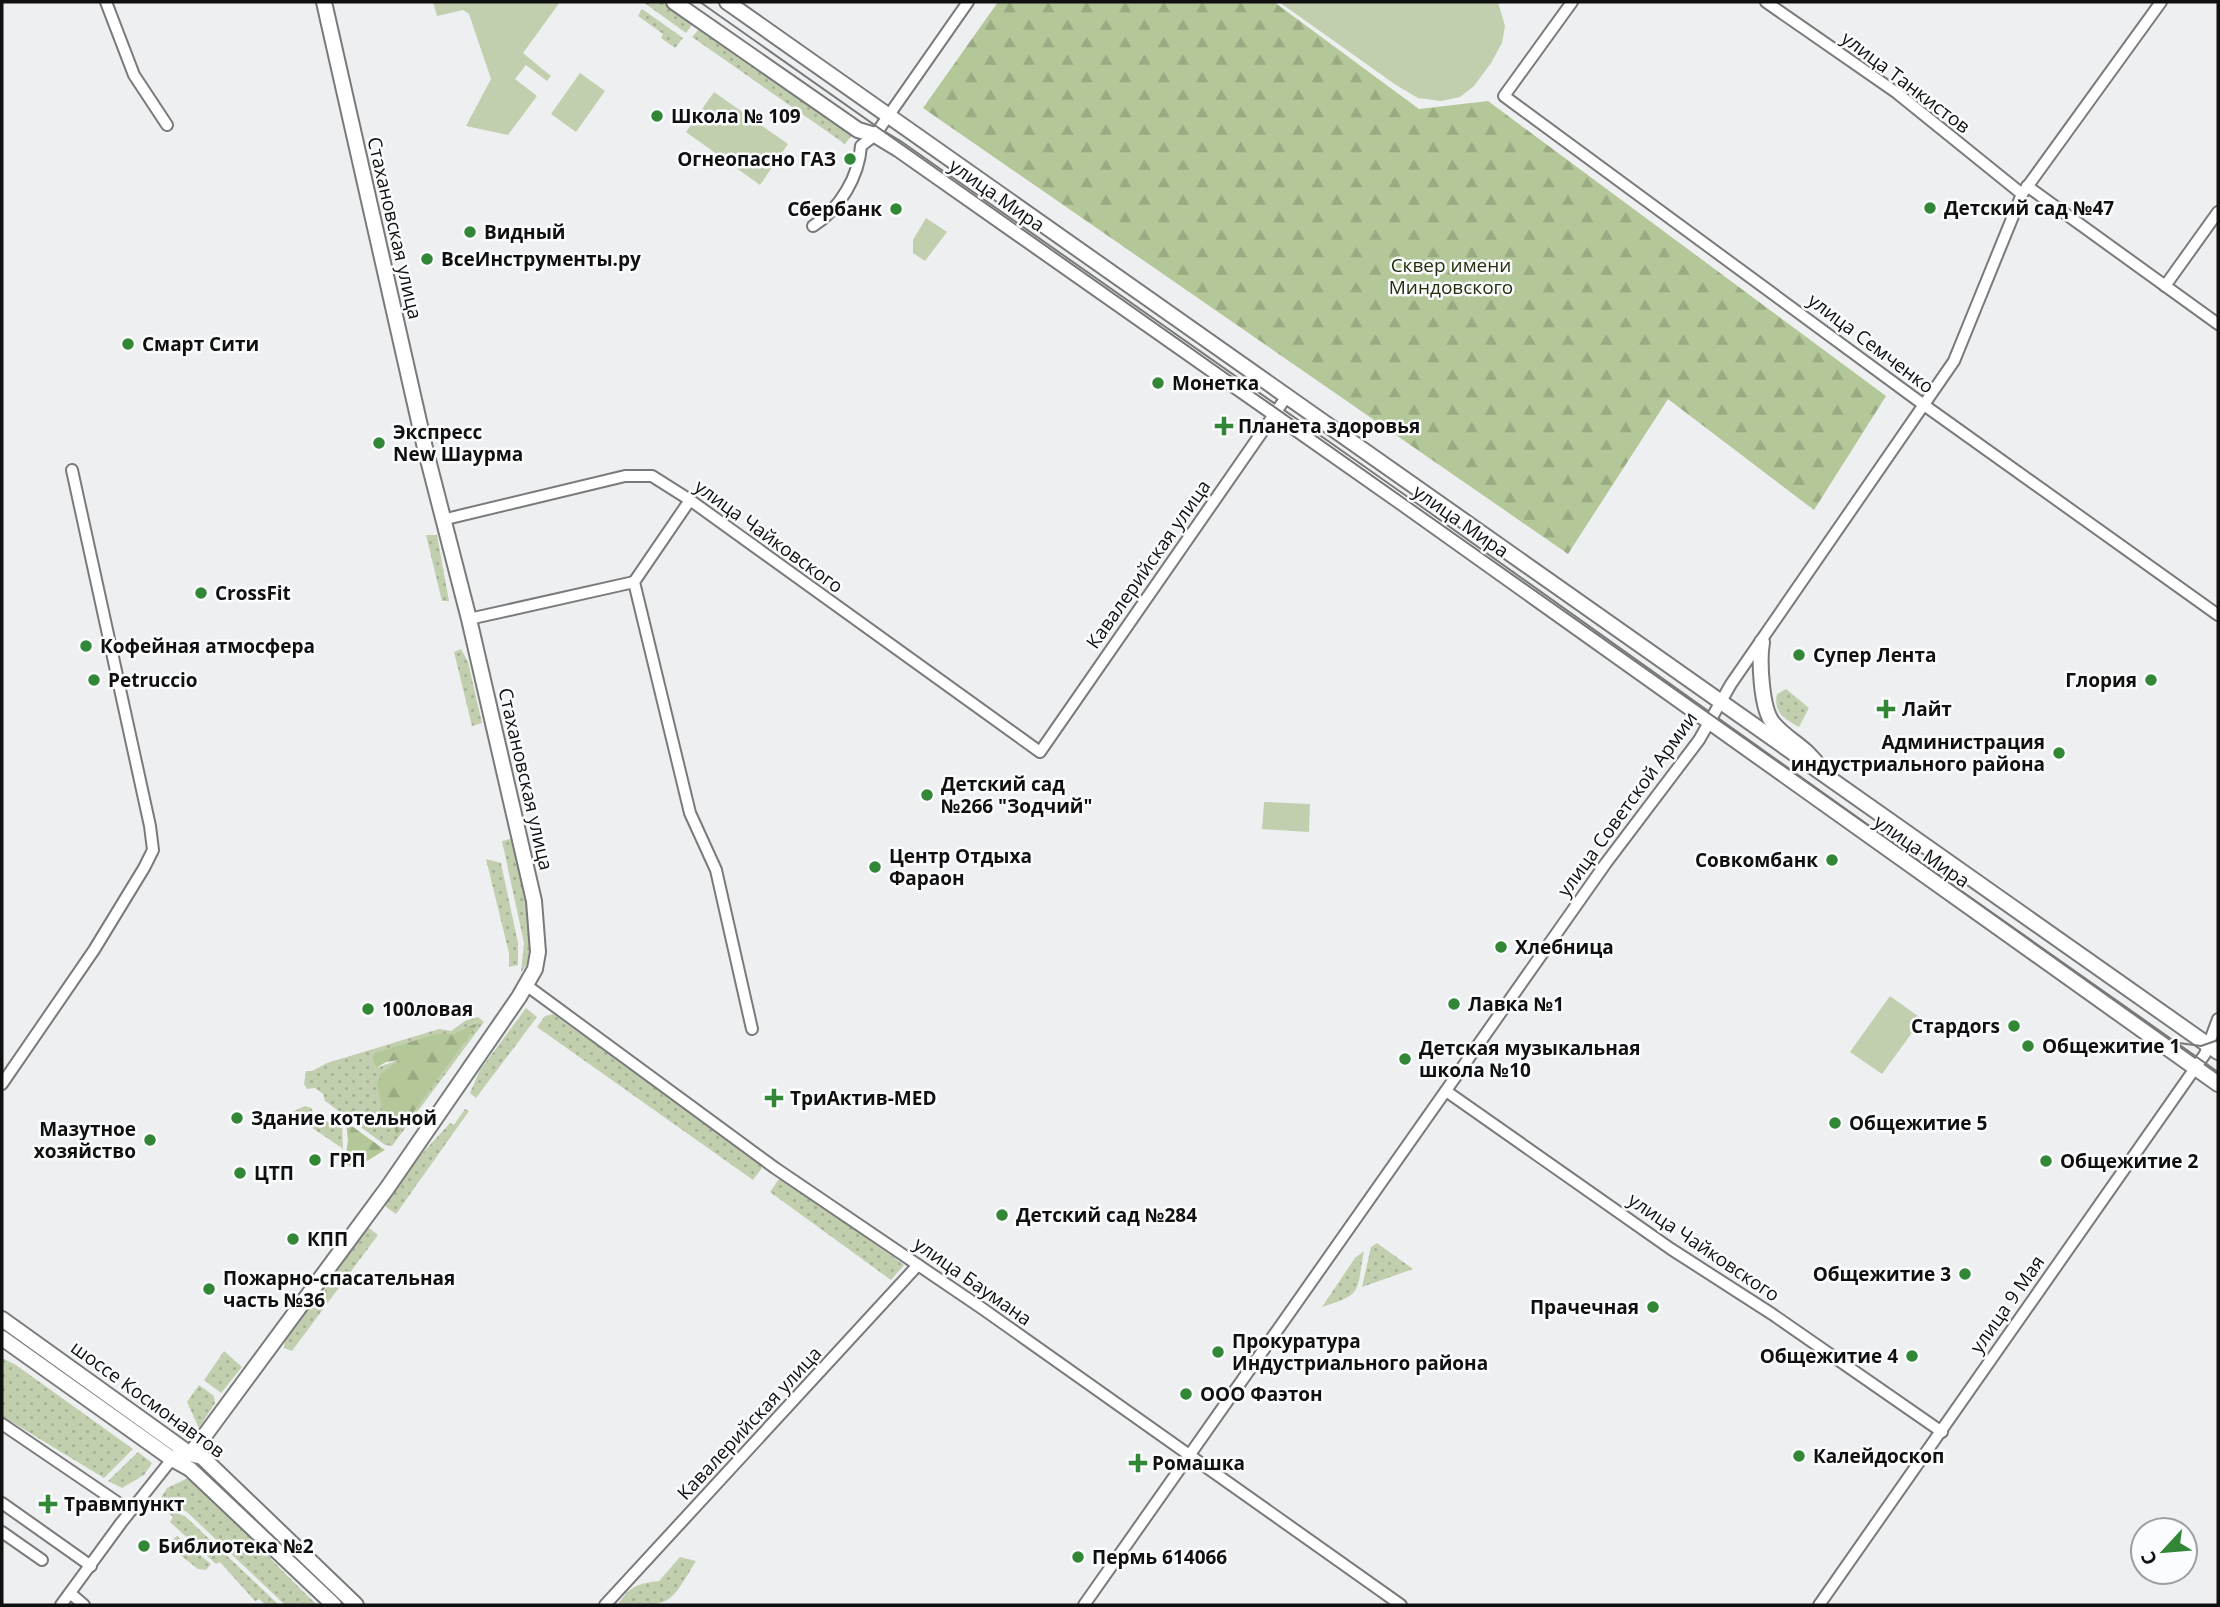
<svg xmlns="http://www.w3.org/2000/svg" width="2220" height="1607" viewBox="0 0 2220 1607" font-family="'Open Sans',sans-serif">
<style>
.grass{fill:url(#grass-dots);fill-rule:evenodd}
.forest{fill:url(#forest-firs)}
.green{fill:#c2cfaf}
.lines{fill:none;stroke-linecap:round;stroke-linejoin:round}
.minor-casing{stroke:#797a7b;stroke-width:14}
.major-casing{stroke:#797a7b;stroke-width:18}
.minor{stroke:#fff;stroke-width:10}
.major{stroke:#fff;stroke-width:14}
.tram{stroke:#787879;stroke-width:2}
.poi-dot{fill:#318736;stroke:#fbfcfd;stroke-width:2.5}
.labels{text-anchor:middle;stroke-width:5;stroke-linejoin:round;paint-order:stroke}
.street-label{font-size:19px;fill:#101011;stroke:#fbfcfd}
.poi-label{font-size:19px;font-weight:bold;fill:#101011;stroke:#fbfcfd;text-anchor:start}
.park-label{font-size:19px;fill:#232f0c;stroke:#fbfcfd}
</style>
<defs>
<pattern id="grass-dots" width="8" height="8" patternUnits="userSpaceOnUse" patternTransform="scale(1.75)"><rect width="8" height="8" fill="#c2cfaf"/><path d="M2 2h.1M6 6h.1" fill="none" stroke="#a6b196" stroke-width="1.8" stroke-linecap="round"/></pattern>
<pattern id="forest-firs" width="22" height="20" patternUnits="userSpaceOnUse" patternTransform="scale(1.75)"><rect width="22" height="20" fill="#b4c798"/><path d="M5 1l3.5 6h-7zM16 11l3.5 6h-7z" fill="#9aaa82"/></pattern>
</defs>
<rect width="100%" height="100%" fill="#eeeff0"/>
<!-- grass -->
<g class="grass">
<polygon points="643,2 663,2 692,25 686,33"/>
<polygon points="642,9 683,38 675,48 661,38 663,34 638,16"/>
<polygon points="700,28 852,135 845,144 692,37"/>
<polygon points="426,535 437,535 449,601 442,601"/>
<polygon points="461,649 468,662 482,723 472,726 454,652"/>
<path d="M1786,689l23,19 -10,19c-14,-8 -26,-14 -22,-33z"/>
<path d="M514,838c7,33 33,108 7,134l3,-29 -22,-102z"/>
<polygon points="486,859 501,863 518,943 518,965 509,967 509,953"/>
<polygon points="526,1008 537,1017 476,1098 470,1093 480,1070"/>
<polygon points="553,1014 760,1162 762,1168 753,1180 537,1027 545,1016"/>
<path d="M478,1017l6,5 -92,124 -7,-1 -60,-44 -2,-7 -8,-6 -8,1 -3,-5 2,-13h6l15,-8 112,-34 12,2 14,-10zM479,1021l-86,101 -3,-8h-7l-5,-35 23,-20 -25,9 -4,-9 81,-25z"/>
<polygon points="305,1106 311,1108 317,1119 333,1123 332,1113 342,1120 343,1152 342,1148 290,1113"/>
<polygon points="465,1109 469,1111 396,1214 386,1207 386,1203 418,1158 450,1123 454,1125"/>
<polygon points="778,1180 785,1180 904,1265 891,1280 770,1192"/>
<polygon points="369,1228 378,1235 292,1351 284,1348 286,1336 365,1229"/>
<polygon points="1377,1243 1413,1269 1362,1287 1371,1247"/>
<path d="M1364,1251c-8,41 0,43 -42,56l33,-49z"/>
<polygon points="224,1351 242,1367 221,1393 204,1380"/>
<polygon points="2,1358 16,1365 133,1449 104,1478 2,1416"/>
<polygon points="199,1385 214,1396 215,1403 199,1428 187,1402"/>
<polygon points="138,1452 152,1463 144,1475 122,1488 108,1481"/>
<path d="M188,1478c46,40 85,85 129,127h-32l-98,-93 -26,-14 6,-10z"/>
<polygon points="158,1503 186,1517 279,1605 266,1605 259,1599 255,1601 220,1562 216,1564 170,1522 173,1517"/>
<polygon points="177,1536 211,1564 206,1570 198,1569 161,1540 172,1540"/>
<path d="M680,1557l16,4c-28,46 -24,44 -78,44 10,-18 21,-22 41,-24z"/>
</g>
<!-- forest -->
<g class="forest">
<polygon points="998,2 1274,2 1419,109 1488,101 1886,396 1814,510 1668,399 1568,554 923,108"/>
<polygon points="480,1021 396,1136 393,1117 383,1114 377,1083 381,1074 399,1060 386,1062 376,1068 372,1059 375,1053 436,1034 453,1034"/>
<polygon points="346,1122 385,1150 357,1167 344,1164 348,1141"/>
</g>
<!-- green -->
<g class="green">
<polygon points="433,2 560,2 523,53 551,76 547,81 526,65 515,79 537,96 508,135 466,126 491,79 469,14 463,10 437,16"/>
<polygon points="1279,2 1498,2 1505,26 1502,43 1491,63 1474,86 1460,97 1441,101 1418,98 1396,85"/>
<polygon points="580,73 605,91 576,132 551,114"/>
<polygon points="714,92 788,144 760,185 686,132"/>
<polygon points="926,218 947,232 925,261 913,253 913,240"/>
<polygon points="1264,802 1310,804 1309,832 1262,829"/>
<polygon points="1890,996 1922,1019 1882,1074 1850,1052"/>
</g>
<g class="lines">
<!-- minor casing -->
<g class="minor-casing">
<g id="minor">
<polyline points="106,2 134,75 167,125"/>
<polyline points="1572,2 1504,96 1924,405 2218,615"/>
<polyline points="1766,2 1897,93 2022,194"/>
<polyline points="2027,186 2218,324"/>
<path d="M813,226c27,-17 46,-50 48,-80l14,-11 93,-133"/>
<polyline points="2165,286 2218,212"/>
<polyline points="690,500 634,582 690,813 716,870 752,1029"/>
<polyline points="442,520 625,476 652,476 690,500 1040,752 1287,396"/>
<polyline points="469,619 634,582"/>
<polyline points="526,985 775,1168 983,1309 1401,1605"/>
<polyline points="2,1084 94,950 144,868 153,850 150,826 72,470"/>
<polyline points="1446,1091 1671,1249 1772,1314 1942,1432"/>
<polyline points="2,1424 130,1511"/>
<polyline points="2,1503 91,1566"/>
<polyline points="2,1532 42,1560"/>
<polyline points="70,1593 84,1605"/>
<polyline points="61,1605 121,1523 172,1459"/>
<polyline points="605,1605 918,1265"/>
<polyline points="1084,1605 1606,863 1699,740 1731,684 1954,361 2022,194 2161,2"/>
<polyline points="1819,1605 2205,1054 2218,1019"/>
</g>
</g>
<!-- major casing -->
<g class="major-casing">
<g id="major">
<polyline points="674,2 858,130 875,135 898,149 1401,502 2218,1084"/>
<polyline points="727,2 2218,1052"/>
<path d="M1762,642c-3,18 -1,67 11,81 15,18 33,23 48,46"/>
<polyline points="2,1319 190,1454 202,1457 356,1605"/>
<polyline points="2,1338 172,1459 190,1469 334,1605"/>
<polyline points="172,1459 190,1454 205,1435 388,1187 519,997 535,969 538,952 534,901 469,619 425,448 324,2"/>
</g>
</g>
<!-- minor -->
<use href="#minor" class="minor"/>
<!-- major -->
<use href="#major" class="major"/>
<!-- tram -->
<g class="tram">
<polyline points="700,2 2218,1072"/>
<polyline points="2179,1043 2201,1046 2218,1040"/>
</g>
</g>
<!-- markers -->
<g class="poi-dot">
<circle cx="657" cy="116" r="7"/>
<circle cx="850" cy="159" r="7"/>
<circle cx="1930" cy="208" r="7"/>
<circle cx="896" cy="209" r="7"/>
<circle cx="470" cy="232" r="7"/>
<circle cx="427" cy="259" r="7"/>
<circle cx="128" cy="344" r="7"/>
<circle cx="1158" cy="383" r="7"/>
<path d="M1220.5 415.5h7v7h7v7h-7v7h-7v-7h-7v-7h7z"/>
<circle cx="379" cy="443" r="7"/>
<circle cx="201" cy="593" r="7"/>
<circle cx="86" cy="646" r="7"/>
<circle cx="1799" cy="655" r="7"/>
<circle cx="94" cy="680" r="7"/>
<circle cx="2151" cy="680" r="7"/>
<path d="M1882.5 698.5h7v7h7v7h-7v7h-7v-7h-7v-7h7z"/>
<circle cx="2059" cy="753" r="7"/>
<circle cx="927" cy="795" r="7"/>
<circle cx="1832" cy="860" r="7"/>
<circle cx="875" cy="867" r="7"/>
<circle cx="1501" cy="947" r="7"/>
<circle cx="1454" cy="1004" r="7"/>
<circle cx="368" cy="1009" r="7"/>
<circle cx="2014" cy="1026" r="7"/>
<circle cx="2028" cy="1046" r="7"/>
<circle cx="1405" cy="1059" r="7"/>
<path d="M770.5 1087.5h7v7h7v7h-7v7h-7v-7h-7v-7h7z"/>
<circle cx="237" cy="1118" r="7"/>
<circle cx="1835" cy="1123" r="7"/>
<circle cx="150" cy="1140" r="7"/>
<circle cx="315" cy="1160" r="7"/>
<circle cx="2046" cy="1161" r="7"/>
<circle cx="240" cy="1173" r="7"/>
<circle cx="1002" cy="1215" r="7"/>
<circle cx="293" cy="1239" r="7"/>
<circle cx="1965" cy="1274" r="7"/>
<circle cx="209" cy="1289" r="7"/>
<circle cx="1653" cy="1307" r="7"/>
<circle cx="1218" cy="1352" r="7"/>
<circle cx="1912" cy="1356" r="7"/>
<circle cx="1186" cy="1394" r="7"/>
<circle cx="1799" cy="1456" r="7"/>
<path d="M1134.5 1452.5h7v7h7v7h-7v7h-7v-7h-7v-7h7z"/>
<path d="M44.5 1493.5h7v7h7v7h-7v7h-7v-7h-7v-7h7z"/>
<circle cx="144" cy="1546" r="7"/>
<circle cx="1078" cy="1557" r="7"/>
</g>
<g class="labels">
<!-- street labels -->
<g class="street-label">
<text transform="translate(1906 82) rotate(37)" y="7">улица Танкистов</text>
<text transform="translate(997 195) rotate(35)" y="7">улица Мира</text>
<text transform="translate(395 228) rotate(77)" y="7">Стахановская улица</text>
<text transform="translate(1871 343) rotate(37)" y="7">улица Семченко</text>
<text transform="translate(1461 521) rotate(35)" y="7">улица Мира</text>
<text transform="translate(769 536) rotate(36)" y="7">улица Чайковского</text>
<text transform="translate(1148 564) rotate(-55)" y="7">Кавалерийская улица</text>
<text transform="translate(526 779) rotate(77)" y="7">Стахановская улица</text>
<text transform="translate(1627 804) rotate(-54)" y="7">улица Советской Армии</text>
<text transform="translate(1922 851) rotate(35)" y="7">улица Мира</text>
<text transform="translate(1704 1247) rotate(34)" y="7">улица Чайковского</text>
<text transform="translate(973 1281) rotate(35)" y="7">улица Баумана</text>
<text transform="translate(2007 1304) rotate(-55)" y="7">улица 9 Мая</text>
<text transform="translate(148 1399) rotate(36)" y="7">шоссе Космонавтов</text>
<text transform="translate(749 1423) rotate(-47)" y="7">Кавалерийская улица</text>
</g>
<!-- poi labels -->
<g class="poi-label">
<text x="671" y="123">Школа № 109</text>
<text x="836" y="166" text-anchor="end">Огнеопасно ГАЗ</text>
<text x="1944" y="215">Детский сад №47</text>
<text x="882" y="216" text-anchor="end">Сбербанк</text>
<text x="484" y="239">Видный</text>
<text x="441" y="266">ВсеИнструменты.ру</text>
<text x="142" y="351">Смарт Сити</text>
<text x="1172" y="390">Монетка</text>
<text x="1238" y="433">Планета здоровья</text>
<text x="393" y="439">Экспресс<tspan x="393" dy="22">New Шаурма</tspan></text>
<text x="215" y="600">CrossFit</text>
<text x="100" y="653">Кофейная атмосфера</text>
<text x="1813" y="662">Супер Лента</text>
<text x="108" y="687">Petruccio</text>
<text x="2137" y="687" text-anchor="end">Глория</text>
<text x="1902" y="716">Лайт</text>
<text x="2045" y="749" text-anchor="end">Администрация<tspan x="2045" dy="22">индустриального района</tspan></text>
<text x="941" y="791">Детский сад<tspan x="941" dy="22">№266 "Зодчий"</tspan></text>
<text x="889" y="863">Центр Отдыха<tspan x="889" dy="22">Фараон</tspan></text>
<text x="1818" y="867" text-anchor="end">Совкомбанк</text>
<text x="1515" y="954">Хлебница</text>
<text x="1468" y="1011">Лавка №1</text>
<text x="382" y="1016">100ловая</text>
<text x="2000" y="1033" text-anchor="end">Стардогs</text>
<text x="2042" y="1053">Общежитие 1</text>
<text x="1419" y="1055">Детская музыкальная<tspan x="1419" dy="22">школа №10</tspan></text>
<text x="790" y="1105">ТриАктив-MED</text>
<text x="251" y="1125">Здание котельной</text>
<text x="1849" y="1130">Общежитие 5</text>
<text x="136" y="1136" text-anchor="end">Мазутное<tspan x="136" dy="22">хозяйство</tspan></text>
<text x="329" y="1167">ГРП</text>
<text x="2060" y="1168">Общежитие 2</text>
<text x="254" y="1180">ЦТП</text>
<text x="1016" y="1222">Детский сад №284</text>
<text x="307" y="1246">КПП</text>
<text x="1951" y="1281" text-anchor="end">Общежитие 3</text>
<text x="223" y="1285">Пожарно-спасательная<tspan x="223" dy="22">часть №36</tspan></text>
<text x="1639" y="1314" text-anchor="end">Прачечная</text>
<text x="1232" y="1348">Прокуратура<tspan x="1232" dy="22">Индустриального района</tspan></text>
<text x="1898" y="1363" text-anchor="end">Общежитие 4</text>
<text x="1200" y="1401">ООО Фаэтон</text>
<text x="1813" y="1463">Калейдоскоп</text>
<text x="1152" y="1470">Ромашка</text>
<text x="64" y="1511">Травмпункт</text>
<text x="158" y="1553">Библиотека №2</text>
<text x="1092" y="1564">Пермь 614066</text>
</g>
<!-- park labels -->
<g class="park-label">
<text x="1451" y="272">Сквер имени<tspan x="1451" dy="22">Миндовского</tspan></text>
</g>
</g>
<!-- border -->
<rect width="2220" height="1607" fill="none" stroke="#101011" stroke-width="7"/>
<!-- north arrow -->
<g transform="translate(2164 1551) rotate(244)"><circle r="33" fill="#fbfcfd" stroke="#9d9e9f" stroke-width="2"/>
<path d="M0-5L12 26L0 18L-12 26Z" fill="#318736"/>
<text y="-10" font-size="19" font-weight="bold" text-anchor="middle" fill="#101011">С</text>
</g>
</svg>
